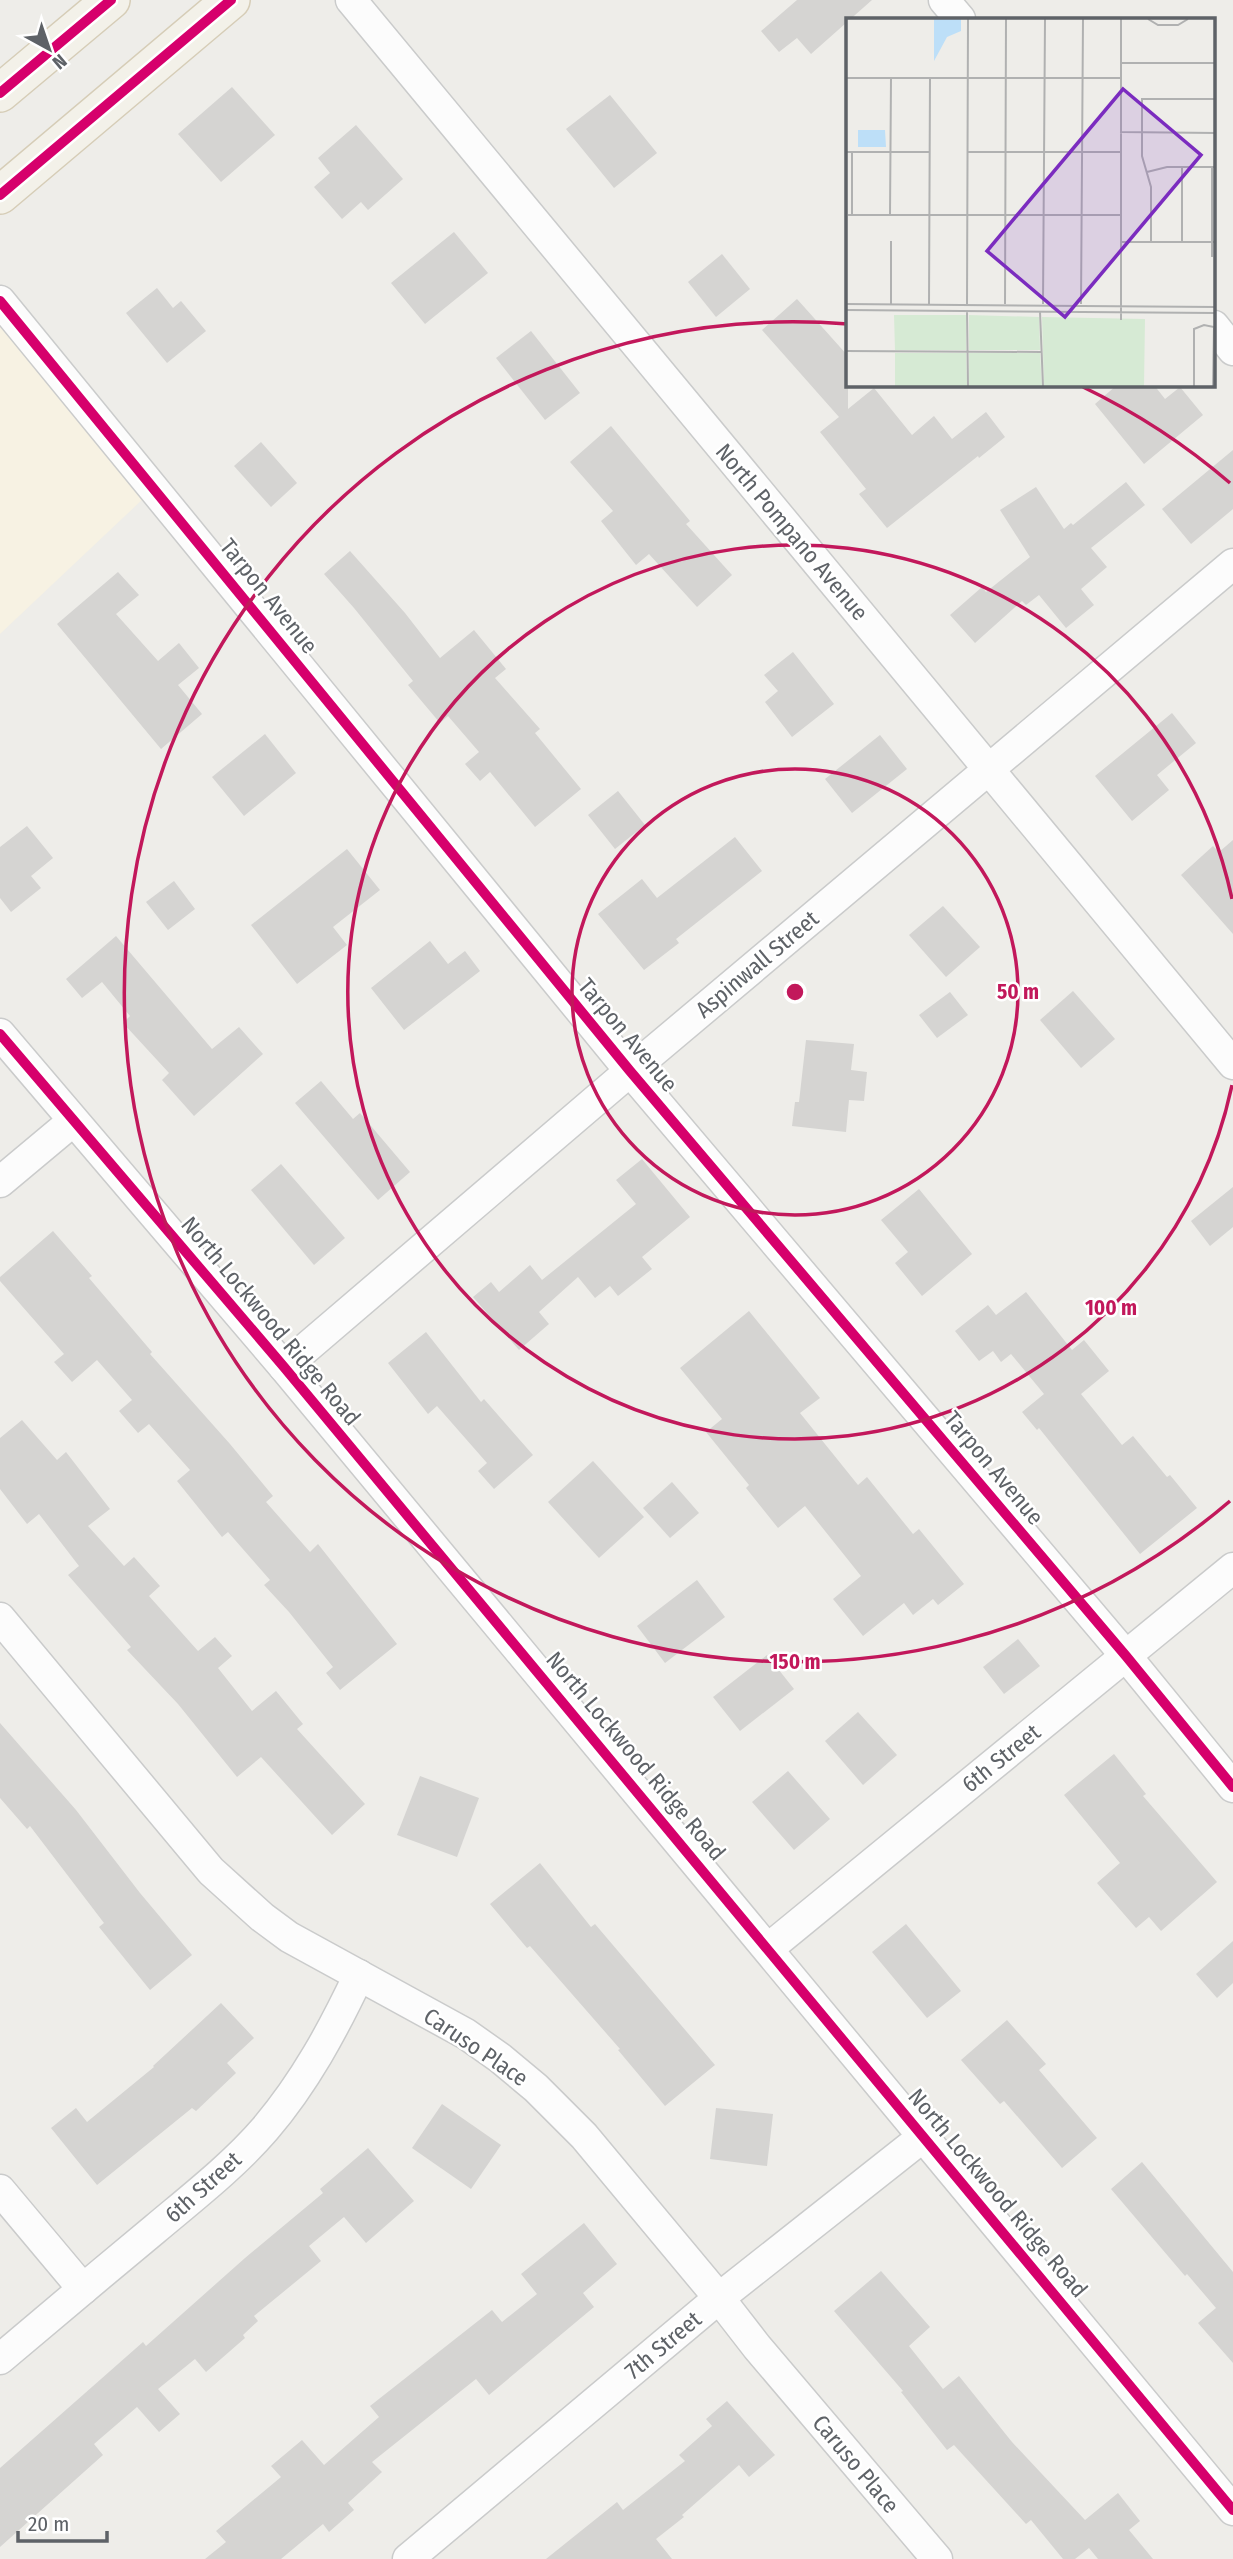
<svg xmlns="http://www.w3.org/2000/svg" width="1233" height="2559" viewBox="0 0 1233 2559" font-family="'Fira Sans Condensed',sans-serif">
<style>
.commercial{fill:#f7f2e3}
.building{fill:#d5d4d2}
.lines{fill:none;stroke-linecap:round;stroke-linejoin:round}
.minor-casing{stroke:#cacbcb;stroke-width:33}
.major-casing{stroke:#d6cdb7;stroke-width:40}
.minor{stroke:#fcfcfc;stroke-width:30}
.major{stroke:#f3f1e9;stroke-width:37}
.cycleway-casing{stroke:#fff;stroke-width:15}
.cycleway{stroke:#d6006c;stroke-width:10}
.ring{fill:none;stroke:#c2185b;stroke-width:3.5}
.labels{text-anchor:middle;stroke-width:5;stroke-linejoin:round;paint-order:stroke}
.street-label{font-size:23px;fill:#5e6267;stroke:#fff}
.inset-road{fill:none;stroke:#b0b1b1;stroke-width:2}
.view{fill:#7b2cbf;fill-opacity:0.15;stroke:#7b2cbf;stroke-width:3.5}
.inset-edge{fill:none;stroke:#5e6267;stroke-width:3.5}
.centre{fill:#c2185b;stroke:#fff;stroke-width:3.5}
.ring-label{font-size:21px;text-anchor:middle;font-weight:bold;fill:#c2185b;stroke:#fff;stroke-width:5;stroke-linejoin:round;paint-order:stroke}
</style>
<rect width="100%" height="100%" fill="#eeede9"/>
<!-- commercial -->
<polygon class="commercial" points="0,326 143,499 0,634"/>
<!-- building -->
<g class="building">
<polygon points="797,0 872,0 811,54 797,38 779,52 761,31"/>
<polygon points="232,87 275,135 221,182 178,134"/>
<polygon points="610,95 657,153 614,188 566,129"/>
<polygon points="356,125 403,179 368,210 361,202 342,219 314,187 330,173 318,158"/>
<polygon points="454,232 488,273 425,324 391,283"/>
<polygon points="722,254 750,289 716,317 688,282"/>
<polygon points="157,288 173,308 181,301 206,331 167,363 126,313"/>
<polygon points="797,299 848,356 848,409 874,388 912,435 934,416 952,439 986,412 1005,437 979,458 978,456 887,528 859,494 866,489 820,432 839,417 762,330"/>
<polygon points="531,331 580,393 545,420 496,358"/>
<polygon points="1117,385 1154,385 1165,399 1180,387 1203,415 1144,464 1095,404"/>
<polygon points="611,426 690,521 686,524 732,575 697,607 649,554 636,565 601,521 613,511 570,462"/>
<polygon points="261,442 297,483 271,507 234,466"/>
<polygon points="1233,450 1233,509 1191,544 1162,509"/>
<polygon points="1126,482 1145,505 1091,548 1107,567 1081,589 1094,605 1066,628 1039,595 1026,605 1022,601 975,643 950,615 982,587 986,592 1030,557 1000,510 1036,487 1064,529 1071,523 1073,525"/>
<polygon points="350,551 405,613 440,658 474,630 506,669 495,678 540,729 535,733 581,789 535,827 490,772 480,781 465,764 479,752 448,716 440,723 408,685 413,681 354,608 324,574"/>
<polygon points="118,572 139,595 116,614 158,661 179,643 199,668 178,685 202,714 161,749 57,624"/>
<polygon points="793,652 834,704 792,737 765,702 778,691 764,675"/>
<polygon points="1172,713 1196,743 1157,775 1169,790 1132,821 1095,776"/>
<polygon points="265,734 296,773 244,816 212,777"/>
<polygon points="880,735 907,769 852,813 825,779"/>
<polygon points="618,791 645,825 615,849 588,815"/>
<polygon points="27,826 53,858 31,876 41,888 11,912 0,898 0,847"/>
<polygon points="735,837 762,871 676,939 679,943 644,970 598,914 642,879 657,898"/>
<polygon points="1233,840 1233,934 1181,875 1213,846 1219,852"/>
<polygon points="347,849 380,890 333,927 347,945 297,984 251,925"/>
<polygon points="174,881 195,909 168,930 146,902"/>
<polygon points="943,906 980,947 946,977 909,935"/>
<polygon points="116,936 212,1049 239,1027 263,1054 194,1116 162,1080 169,1073 123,1023 130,1016 102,982 82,998 66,979"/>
<polygon points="430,941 448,964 465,951 480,971 404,1030 371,988"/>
<polygon points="1073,991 1115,1039 1081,1068 1040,1020"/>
<polygon points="950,992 968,1015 937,1038 919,1015"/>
<polygon points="806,1040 854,1044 851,1070 867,1072 864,1101 849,1100 846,1132 792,1126 795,1102 799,1102"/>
<polygon points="321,1081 353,1119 360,1113 410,1172 378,1200 295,1103"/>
<polygon points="642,1159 690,1217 642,1257 652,1269 618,1296 610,1286 595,1298 578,1277 539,1312 549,1324 519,1350 473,1297 491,1282 499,1292 530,1265 542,1280 636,1204 616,1180"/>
<polygon points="281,1164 345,1238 314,1265 251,1190"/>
<polygon points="1233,1187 1233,1227 1210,1246 1191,1221"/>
<polygon points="919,1189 972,1254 922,1296 895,1263 908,1252 881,1220"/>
<polygon points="53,1231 92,1276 89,1278 152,1352 150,1354 230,1444 273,1496 266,1502 310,1552 318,1544 397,1644 340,1690 326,1673 333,1667 289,1612 264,1585 270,1580 228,1532 222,1537 177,1481 190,1470 149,1424 138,1433 119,1411 132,1400 97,1360 72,1382 54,1362 64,1354 0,1281 0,1277"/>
<polygon points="1026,1292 1072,1350 1084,1340 1109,1371 1081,1394 1122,1445 1133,1436 1167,1477 1170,1475 1197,1508 1140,1554 1039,1428 1037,1430 1022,1412 1044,1394 1011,1354 1001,1362 993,1351 979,1361 955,1331 988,1305 996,1315"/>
<polygon points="749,1311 820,1398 800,1413 858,1485 867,1477 913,1534 919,1529 964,1584 938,1605 933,1599 913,1615 904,1603 863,1636 833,1599 861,1576 805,1506 778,1528 746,1488 749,1485 706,1432 722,1419 680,1368"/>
<polygon points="426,1332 481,1402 484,1399 533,1455 494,1489 478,1471 487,1463 437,1406 428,1414 388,1363"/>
<polygon points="22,1420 57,1460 66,1452 110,1509 88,1526 124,1566 134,1557 160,1586 149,1596 198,1651 215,1637 232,1656 218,1668 252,1711 276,1691 303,1724 297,1729 365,1804 332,1835 261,1757 237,1777 178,1704 127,1650 131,1647 68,1575 79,1566 39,1514 27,1524 0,1489 0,1438"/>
<polygon points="593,1461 644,1517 599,1558 548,1502"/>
<polygon points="672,1482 699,1513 670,1538 643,1508"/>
<polygon points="697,1580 725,1617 665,1663 637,1626"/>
<polygon points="1018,1639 1040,1666 1004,1694 983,1667"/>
<polygon points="767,1655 794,1689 740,1731 713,1697"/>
<polygon points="858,1712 897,1755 863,1785 825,1741"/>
<polygon points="0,1723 76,1810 140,1893 192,1955 150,1990 99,1927 104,1923 30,1826 27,1829 0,1798"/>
<polygon points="1114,1754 1146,1794 1143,1796 1217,1882 1161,1931 1149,1917 1136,1928 1097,1883 1120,1863 1064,1795"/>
<polygon points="788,1771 830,1819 794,1850 752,1802"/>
<polygon points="420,1776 479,1798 457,1857 397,1835"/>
<polygon points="540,1863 591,1927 595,1924 715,2065 665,2106 618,2050 620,2049 530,1946 527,1948 490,1904"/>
<polygon points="906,1924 961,1991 927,2018 872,1952"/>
<polygon points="1233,1941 1233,1983 1217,1998 1196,1974"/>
<polygon points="221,2003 254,2038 227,2063 236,2073 196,2111 192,2108 97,2185 51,2128 76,2108 87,2122 154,2067 153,2066"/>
<polygon points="1007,2020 1046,2064 1039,2070 1097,2138 1062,2168 1004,2101 1000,2104 961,2060"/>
<polygon points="442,2104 501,2145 471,2189 412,2148"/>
<polygon points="716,2108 773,2114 767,2166 710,2159"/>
<polygon points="368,2148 414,2201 366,2243 344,2217 309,2246 321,2261 254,2316 258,2321 243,2335 245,2338 206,2372 195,2359 158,2389 180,2414 159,2432 137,2407 94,2444 103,2455 0,2547 0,2468 143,2342 146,2346 245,2258 323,2193 320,2189"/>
<polygon points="1142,2162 1233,2272 1233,2363 1198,2323 1216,2308 1187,2274 1185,2276 1111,2189"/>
<polygon points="584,2223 617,2264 583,2293 594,2307 489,2395 476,2379 372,2462 382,2472 348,2503 354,2510 329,2532 323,2524 281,2559 205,2559 226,2542 216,2531 281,2477 271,2466 302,2440 324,2465 379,2417 370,2406 492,2310 502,2322 537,2294 521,2274"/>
<polygon points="881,2271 930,2327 909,2346 943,2389 959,2376 1012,2442 1085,2520 1118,2493 1140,2521 1129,2530 1153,2559 1098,2559 1089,2548 1075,2559 1063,2559 1031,2520 1026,2524 954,2445 947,2450 901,2392 903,2391 834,2311"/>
<polygon points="727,2401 775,2455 749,2477 739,2465 682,2515 684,2517 656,2539 672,2559 546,2559 617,2502 623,2510 685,2461 679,2455 712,2426 706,2419"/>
</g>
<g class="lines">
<!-- minor casing -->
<g class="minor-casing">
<g id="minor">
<polyline points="351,0 1233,1064"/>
<polyline points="944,0 960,19"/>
<polyline points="0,301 630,1071 1126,1656 1233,1787"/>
<polyline points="1214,326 1233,350"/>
<polyline points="0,1034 284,1367 1233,2510"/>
<polyline points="0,1182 73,1121"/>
<polyline points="284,1367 630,1071 1233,564"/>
<polyline points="0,1618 211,1871 262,1917 289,1937 466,2034 500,2058 536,2088 584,2136 719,2298 757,2347 937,2559"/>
<polyline points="769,1948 1233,1568"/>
<polyline points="0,2190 83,2289"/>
<path d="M0,2359c52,-44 103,-87 155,-130 38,-32 78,-63 110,-100 40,-47 68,-99 94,-154"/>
<polyline points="408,2559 719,2298 924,2136"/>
</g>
</g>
<!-- major casing -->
<g class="major-casing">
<g id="major">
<polyline points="0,93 111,0"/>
<polyline points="0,195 231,0"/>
</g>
</g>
<!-- minor -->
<use href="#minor" class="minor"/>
<!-- major -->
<use href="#major" class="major"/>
<!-- cycleway casing -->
<g class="cycleway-casing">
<g id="cycleway">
<polyline points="0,93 111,0"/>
<polyline points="0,195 231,0"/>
<polyline points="0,301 630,1071 1126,1656 1233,1787"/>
<polyline points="0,1034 284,1367 1233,2510"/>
</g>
</g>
<!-- cycleway -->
<use href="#cycleway" class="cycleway"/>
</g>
<!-- distance rings -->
<g class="ring">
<circle cx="795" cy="992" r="223"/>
<path d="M1232 1085A447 447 0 1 1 1232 899"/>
<path d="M1230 1501A670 670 0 1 1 848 324M1083 387A670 670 0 0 1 1230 483"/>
</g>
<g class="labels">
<!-- street labels -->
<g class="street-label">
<text transform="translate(792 532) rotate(50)" y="8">North Pompano Avenue</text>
<text transform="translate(269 596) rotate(51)" y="8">Tarpon Avenue</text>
<text transform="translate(757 964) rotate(-40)" y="8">Aspinwall Street</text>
<text transform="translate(628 1035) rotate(50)" y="8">Tarpon Avenue</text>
<text transform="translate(271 1321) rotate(50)" y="8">North Lockwood Ridge Road</text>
<text transform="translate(994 1468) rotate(50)" y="8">Tarpon Avenue</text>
<text transform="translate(636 1756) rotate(50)" y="8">North Lockwood Ridge Road</text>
<text transform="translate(1001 1758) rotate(-39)" y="8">6th Street</text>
<text transform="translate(476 2047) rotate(34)" y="8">Caruso Place</text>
<text transform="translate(203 2187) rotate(-42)" y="8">6th Street</text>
<text transform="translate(998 2193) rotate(50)" y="8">North Lockwood Ridge Road</text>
<text transform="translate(663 2345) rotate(-40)" y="8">7th Street</text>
<text transform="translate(856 2464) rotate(50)" y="8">Caruso Place</text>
</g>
</g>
<!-- overview -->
<g transform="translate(846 18)">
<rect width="369" height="369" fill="#eeede9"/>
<path d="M48,297h72v35h-71zM123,297l70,2 1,33h-71zM196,299l103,2 -1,67h-100zM49,335h71l1,33h-72zM123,335h71l2,33h-73z" fill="#d6ead4"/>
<path d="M88,1h27v12l-14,6 -13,24zM12,112h27l1,17h-28z" fill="#bddff8"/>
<path class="inset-road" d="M275,1v301M302,1l10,6h20l10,-6M275,45h95M0,60h275M274,114l96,1M0,134h83M122,134h152M336,149v75M301,154l20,-5h49M2,197h272M6,197v-63M44,197l1,-137M274,224h96M305,224v-55l-9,-31v-57h74M366,239v-90M0,286l370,3M45,286v-63M83,286l1,-226M121,286l1,-285M159,286l1,-285M197,286l2,-285M235,286l2,-285M0,292l370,3M121,294l1,74M194,294l3,74M0,333l195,1M348,368v-57l10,-4 10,2 -1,59"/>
<path class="view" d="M277,71l78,66 -136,162 -78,-66z"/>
<rect width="369" height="369" class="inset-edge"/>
</g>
<circle cx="795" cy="992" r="10" class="centre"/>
<g class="ring-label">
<text x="1018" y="999">50 m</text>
<text x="1111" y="1315">100 m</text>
<text x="795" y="1669">150 m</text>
</g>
<!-- north arrow -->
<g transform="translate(49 49) rotate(140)" stroke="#ffffff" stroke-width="5" paint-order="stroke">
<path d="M0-5L12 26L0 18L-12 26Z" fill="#5e6267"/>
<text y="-10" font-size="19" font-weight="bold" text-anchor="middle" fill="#5e6267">N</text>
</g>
<!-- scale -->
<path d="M18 2531v10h89v-10" fill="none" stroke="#5e6267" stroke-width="3.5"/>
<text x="28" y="2531" font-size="21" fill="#5e6267" stroke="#ffffff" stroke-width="5" paint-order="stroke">20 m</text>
</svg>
